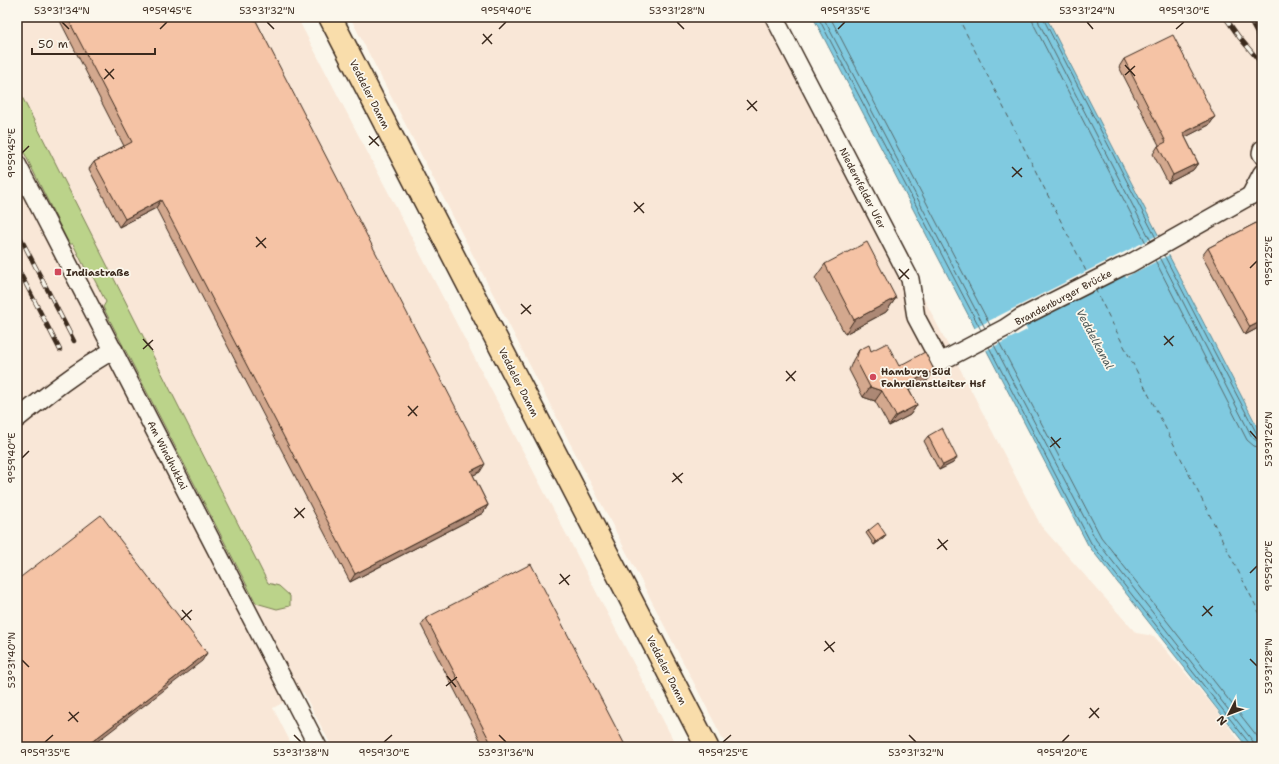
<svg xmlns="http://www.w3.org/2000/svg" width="1279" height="764" viewBox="0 0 1279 764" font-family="'Shantell Sans',sans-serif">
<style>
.built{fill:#f9e7d7}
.green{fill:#bbd38a;stroke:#7b7e54}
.water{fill:#80cae0;stroke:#648a92}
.pier{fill:#fbf7ec}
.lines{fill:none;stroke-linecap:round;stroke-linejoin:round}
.shore{stroke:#576a6c;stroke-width:1}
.ferry{stroke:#505a58;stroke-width:1;stroke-dasharray:5 4;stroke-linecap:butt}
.minor-casing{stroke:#3b2a1e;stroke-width:20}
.primary-casing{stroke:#3b2a1e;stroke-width:25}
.minor{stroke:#fbf7ec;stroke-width:17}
.primary{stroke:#f9ddab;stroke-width:22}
.rail-casing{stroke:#3b2a1e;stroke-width:4.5}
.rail{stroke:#fbf7ec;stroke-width:3;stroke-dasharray:9;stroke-linecap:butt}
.wall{fill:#d3a88e;stroke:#3b2a1e}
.shaded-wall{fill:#ac8874;stroke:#3b2a1e}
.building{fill:#f5c3a5;stroke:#3b2a1e}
.ticks{fill:none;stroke:#3b2a1e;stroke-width:1.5}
.poi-dot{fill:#d1495b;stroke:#fbf7ec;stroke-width:1.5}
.labels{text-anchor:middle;stroke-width:3.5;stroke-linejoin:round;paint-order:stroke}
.street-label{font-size:10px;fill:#3b2a1e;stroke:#fbf7ec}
.poi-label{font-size:10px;font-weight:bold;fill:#3b2a1e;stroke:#fbf7ec;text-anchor:start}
.water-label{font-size:11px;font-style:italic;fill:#505a58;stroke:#fbf7ec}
.neatline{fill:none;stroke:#3b2a1e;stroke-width:1.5}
.ticks-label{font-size:10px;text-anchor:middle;fill:#3b2a1e}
</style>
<rect width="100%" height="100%" fill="#fbf7ec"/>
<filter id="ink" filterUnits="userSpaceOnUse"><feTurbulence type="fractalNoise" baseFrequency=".025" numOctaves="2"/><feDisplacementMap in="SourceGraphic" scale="8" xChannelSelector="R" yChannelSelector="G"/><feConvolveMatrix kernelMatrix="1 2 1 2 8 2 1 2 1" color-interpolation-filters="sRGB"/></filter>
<g filter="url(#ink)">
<!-- built -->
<g class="built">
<polygon points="17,17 297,17 677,747 332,747 303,692 273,708 293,747 17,747"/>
<polygon points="350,17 779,17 1041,526 1136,633 1154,636 1215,708 1244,747 727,747"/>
<polygon points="1046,17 1262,17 1262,436"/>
</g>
<!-- green -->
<polygon class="green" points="17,87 268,583 279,586 290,596 290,606 277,609 256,603 103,307 106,302 93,277 89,276 73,244 69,244 17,138"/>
<!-- water -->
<polygon class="water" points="813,17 1046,17 1262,436 1262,747 1247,747 1088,545"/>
<!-- pier -->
<polygon class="pier" points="1160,234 1171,254 1126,277 1123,272 1023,322 1027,330 985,351 973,329"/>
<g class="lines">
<!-- shore -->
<g class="shore">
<polyline points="818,17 981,330"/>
<polyline points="823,17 985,328"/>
<polyline points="830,17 990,325"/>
<polyline points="1032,17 1034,25 1146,243"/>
<polyline points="1038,17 1039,23 1151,241"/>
<polyline points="1043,17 1044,20 1156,238"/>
<polyline points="1164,255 1257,434 1259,436 1262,437"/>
<polyline points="1160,257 1252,437 1257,441 1262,442"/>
<polyline points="1155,260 1247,440 1254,446 1262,448"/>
<polyline points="999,342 1101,537 1257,736 1260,741 1261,747"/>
<polyline points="994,345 1096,540 1252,740 1255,747"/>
<polyline points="989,347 1091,543 1249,743 1249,747"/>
</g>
<!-- ferry -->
<g class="ferry">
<polyline points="958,17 1088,275"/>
<polyline points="1095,289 1262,618"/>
</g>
<!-- minor casing -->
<g class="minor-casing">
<g id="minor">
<polyline points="774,17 910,279 916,317 940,362 1005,328 1020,318 1121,267 1129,264 1262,189"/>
<polyline points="1262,149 1261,153 1262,155"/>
<polyline points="17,164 318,747"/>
<polyline points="1250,196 1262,173"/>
<path d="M17,419c31,-25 62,-50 97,-69"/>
</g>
</g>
<!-- primary casing -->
<g class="primary-casing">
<polyline id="primary" points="330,17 707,747"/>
</g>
<!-- minor -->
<use href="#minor" class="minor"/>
<!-- primary -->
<use href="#primary" class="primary"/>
<!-- rail casing -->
<g class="rail-casing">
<g id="rail">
<polyline points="1225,17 1239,37 1262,64"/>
<polyline points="1248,17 1262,43"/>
<polyline points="17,231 74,341"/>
<polyline points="17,267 60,350"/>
</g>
</g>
<!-- rail -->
<use href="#rail" class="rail"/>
</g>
<!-- wall -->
<g class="wall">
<polygon points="58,17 254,17 480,472 473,475 488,505 483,513 350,582 156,208 119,227 89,169 94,162 124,146"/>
<polygon points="1124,59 1215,117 1209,125 1185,137 1198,163 1193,170 1168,183 1153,154 1158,146 1159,145 1119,67"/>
<polygon points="1262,220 1262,326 1245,335 1202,256 1208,248"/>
<polygon points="825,264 896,298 886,312 845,334 815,278"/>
<polygon points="859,350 871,351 899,366 934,370 928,380 909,390 917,405 910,415 889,426 875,401 863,397 849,370 853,360"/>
<polygon points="928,436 957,458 953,463 939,470 924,441"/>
<polygon points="868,531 884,538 874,545 866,533"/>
<polygon points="426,618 626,747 484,747 421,625"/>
</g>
<!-- shaded-wall -->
<g class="shaded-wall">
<polygon points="1215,117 1209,125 1178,141 1183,133"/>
<polygon points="1198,163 1193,170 1168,183 1173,175"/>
<polygon points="161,200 156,208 119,227 125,219"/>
<polygon points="896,298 886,312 845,334 854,320"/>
<polygon points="1262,321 1262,326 1245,335 1250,327"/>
<polygon points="934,370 928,380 899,394 906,385"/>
<polygon points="870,387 882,391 875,401 863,397"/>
<polygon points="917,405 910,415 889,426 896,416"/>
<polygon points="957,458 953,463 939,470 943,465"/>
<polygon points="485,464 480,472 465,479 471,471"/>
<polygon points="488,505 483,513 350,582 355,574"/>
<polygon points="886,535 884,538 874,545 876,542"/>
<polygon points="207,653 202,661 90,747 85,747"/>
</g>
<!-- building -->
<g class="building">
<polygon points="67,17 254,17 485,464 471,471 488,505 355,574 161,200 125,219 94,162 132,142"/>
<polygon points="1173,35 1215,117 1183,133 1198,163 1173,175 1158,146 1166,142 1124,59"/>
<polygon points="1262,220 1262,321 1250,327 1208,248"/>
<polygon points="867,242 896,298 854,320 825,264"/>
<polygon points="887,343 899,366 925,352 934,370 906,385 917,405 896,416 882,391 870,387 856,360 859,350 869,345 871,351"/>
<polygon points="942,428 957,458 943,465 928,436"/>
<polygon points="101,515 207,653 85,747 17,747 17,580"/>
<polygon points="878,523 886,535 876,542 868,531"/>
<polygon points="531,564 626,747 493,747 426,618"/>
</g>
</g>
<!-- ticks -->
<path class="ticks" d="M62,22l7,7M267,22l7,7M677,22l7,7M1087,22l6,7M160,29l7,-7M499,29l7,-7M838,29l7,-7M1176,29l8,-7M483,34l9,10M482,44l10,-10M1125,65l10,11M105,69l9,10M1125,75l10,-9M104,79l10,-10M747,100l10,11M747,110l10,-9M369,136l10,10M369,145l10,-9M22,153l7,-7M1012,167l10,10M1012,177l10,-9M634,202l10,11M634,212l10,-9M256,237l10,11M256,247l10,-9M1250,268l7,-7M899,269l10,10M899,279l10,-10M521,304l10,10M521,314l10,-9M1164,336l9,10M143,339l10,11M1164,345l10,-9M143,349l10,-9M786,371l9,10M786,381l10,-10M408,406l9,10M408,416l10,-10M1250,431l7,8M1051,437l9,11M1050,447l11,-9M22,458l7,-7M673,473l9,10M672,482l11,-9M295,508l9,10M294,518l11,-10M938,539l9,11M937,549l11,-9M1250,573l7,-7M560,574l9,11M559,584l11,-9M1203,606l9,10M182,610l9,10M1202,616l11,-10M181,620l11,-10M825,641l9,11M824,651l11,-9M1250,659l7,7M22,660l7,7M447,676l9,11M446,686l11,-9M1090,708l9,10M69,712l9,10M1089,718l10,-10M68,721l11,-9M294,735l7,7M499,735l7,7M909,735l7,7M45,742l8,-7M384,742l8,-7M723,742l8,-7M1062,742l7,-7"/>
<!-- markers -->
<g class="poi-dot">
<rect x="54" y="268" width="8" height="8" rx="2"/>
<circle cx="873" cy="377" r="4"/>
</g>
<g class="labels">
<!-- street labels -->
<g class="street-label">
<text transform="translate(370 94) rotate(63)" y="4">Veddeler Damm</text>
<text transform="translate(863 188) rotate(63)" y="4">Niedernfelder Ufer</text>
<text transform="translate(1063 297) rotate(-28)" y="4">Brandenburger Brücke</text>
<text transform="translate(519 382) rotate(63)" y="4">Veddeler Damm</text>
<text transform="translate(168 455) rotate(63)" y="4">Am Windhukkai</text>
<text transform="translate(667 670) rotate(63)" y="4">Veddeler Damm</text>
</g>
<!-- poi labels -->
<g class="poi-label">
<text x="66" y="276">Indiastraße</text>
<text x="881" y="375">Hamburg Süd<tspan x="881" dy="12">Fahrdienstleiter Hsf</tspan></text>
</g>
<!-- water labels -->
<g class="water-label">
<text transform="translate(1095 339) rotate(62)" y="4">Veddelkanal</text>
</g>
</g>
<!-- margin -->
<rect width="1279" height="764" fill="none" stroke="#fbf7ec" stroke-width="44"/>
<!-- north arrow -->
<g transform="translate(1229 714) rotate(228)" stroke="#fbf7ec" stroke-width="3" paint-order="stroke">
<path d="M0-3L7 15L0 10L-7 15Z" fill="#3b2a1e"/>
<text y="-6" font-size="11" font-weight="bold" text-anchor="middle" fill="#3b2a1e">N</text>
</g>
<!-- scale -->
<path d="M32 48v6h123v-6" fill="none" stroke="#3b2a1e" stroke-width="2"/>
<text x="38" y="48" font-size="12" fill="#3b2a1e" stroke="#fbf7ec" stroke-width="3" paint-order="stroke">50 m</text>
<rect x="22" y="22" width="1235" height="720" class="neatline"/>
<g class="ticks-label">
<text x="62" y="14">53°31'34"N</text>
<text x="167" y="14">9°59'45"E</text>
<text x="267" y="14">53°31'32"N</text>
<text x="506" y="14">9°59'40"E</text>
<text x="677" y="14">53°31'28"N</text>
<text x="845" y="14">9°59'35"E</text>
<text x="1087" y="14">53°31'24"N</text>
<text x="1184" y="14">9°59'30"E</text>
<text transform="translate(11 153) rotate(-90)" y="4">9°59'45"E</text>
<text transform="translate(1268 261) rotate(-90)" y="4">9°59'25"E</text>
<text transform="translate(1268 439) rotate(-90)" y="4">53°31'26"N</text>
<text transform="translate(11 458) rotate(-90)" y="4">9°59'40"E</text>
<text transform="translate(1268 566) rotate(-90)" y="4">9°59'20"E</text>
<text transform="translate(11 660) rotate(-90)" y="4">53°31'40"N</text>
<text transform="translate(1268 666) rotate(-90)" y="4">53°31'28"N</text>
<text x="45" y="756">9°59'35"E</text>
<text x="301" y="756">53°31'38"N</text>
<text x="384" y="756">9°59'30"E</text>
<text x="506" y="756">53°31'36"N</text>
<text x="723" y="756">9°59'25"E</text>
<text x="916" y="756">53°31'32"N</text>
<text x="1062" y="756">9°59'20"E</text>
</g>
</svg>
